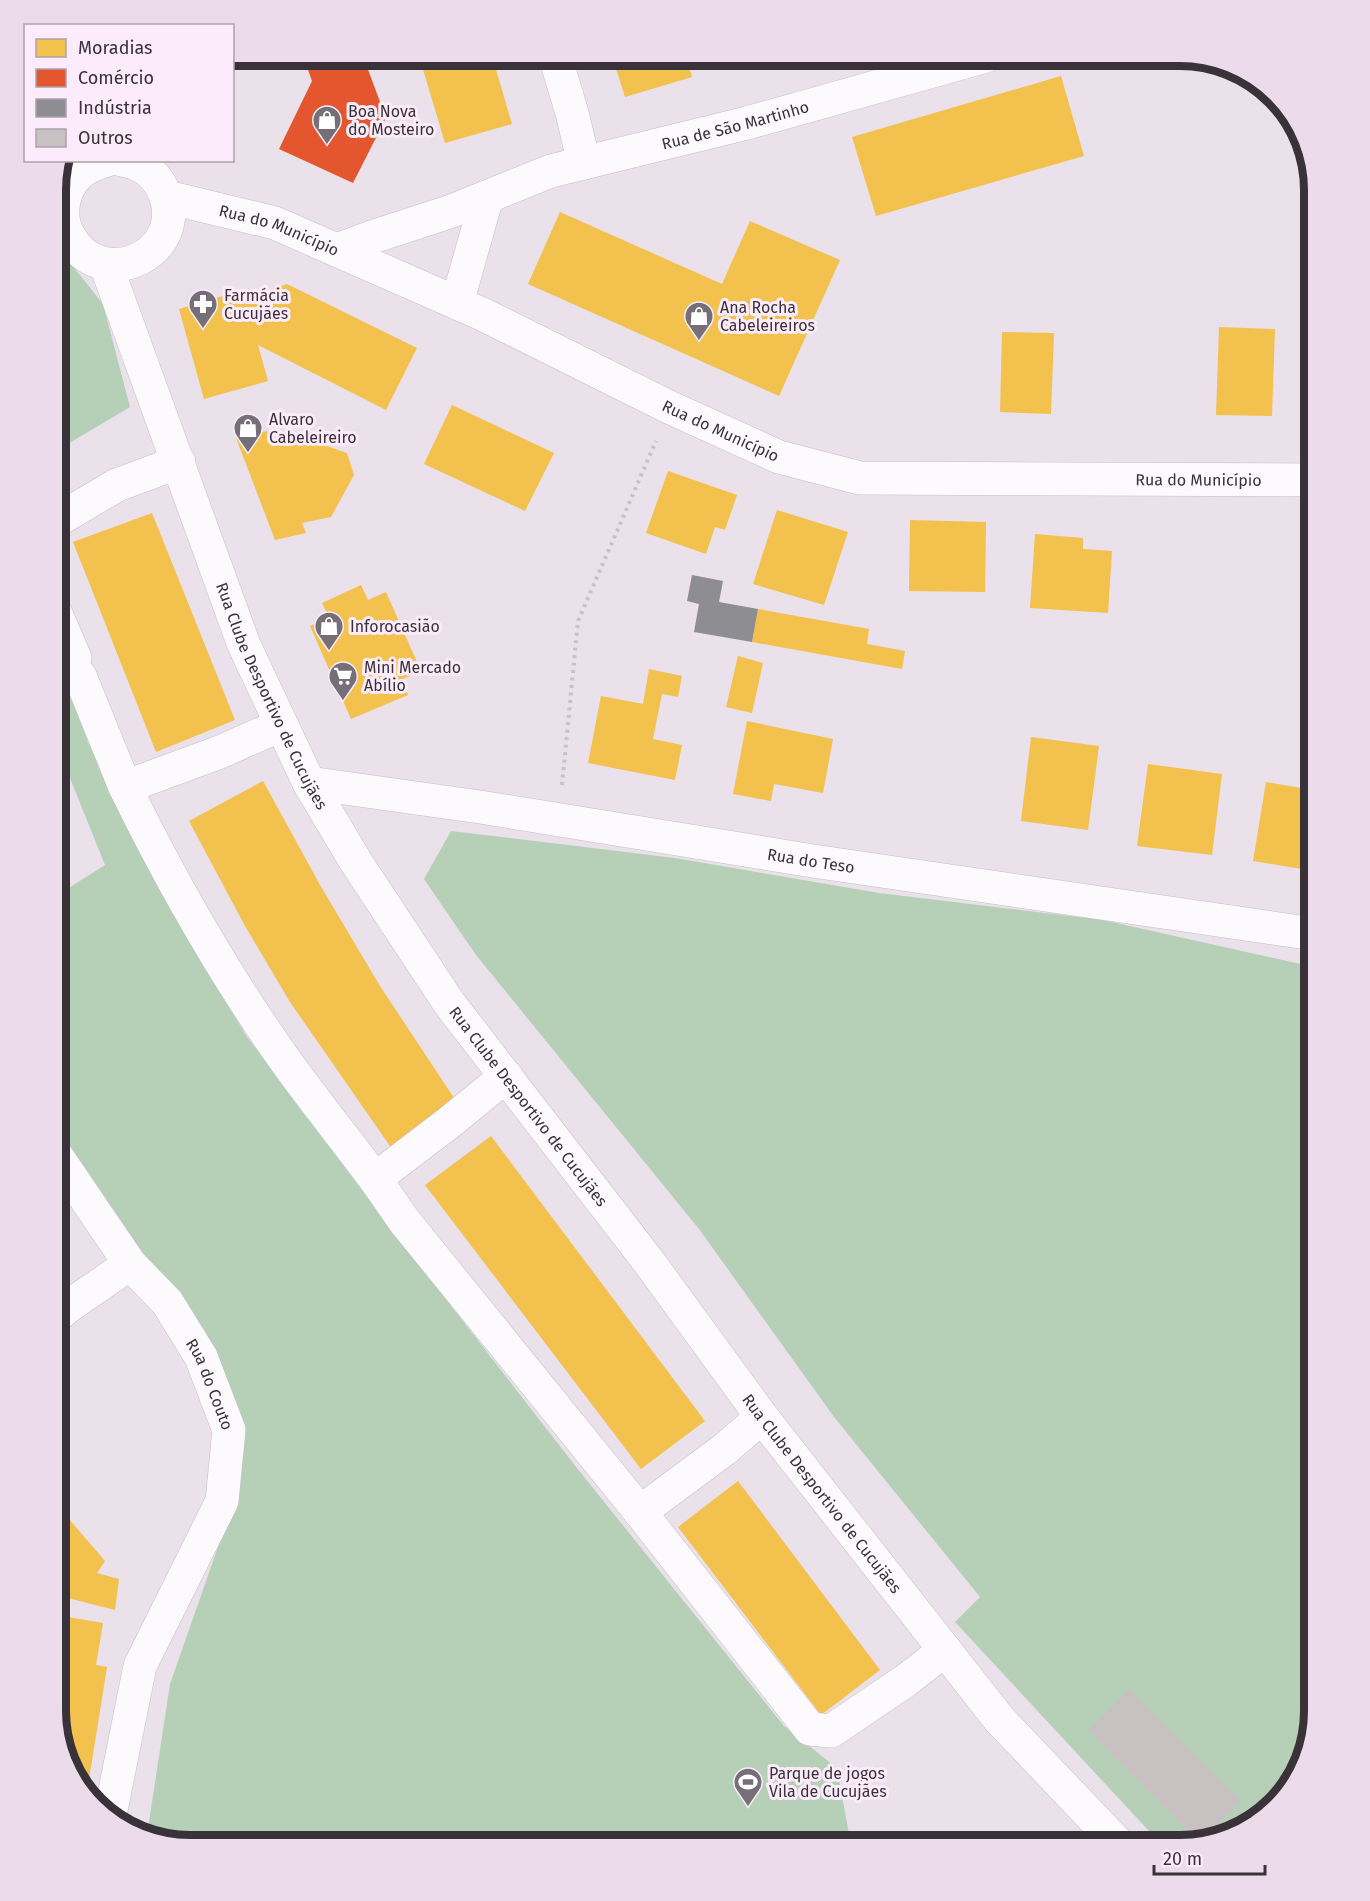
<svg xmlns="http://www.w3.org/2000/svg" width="1370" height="1901" viewBox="0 0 1370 1901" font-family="'Fira Sans',sans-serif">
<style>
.green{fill:#b6d0b8}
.homes{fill:#f2c14e}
.shops{fill:#e4572e}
.industry{fill:#8d8d92}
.building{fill:#c8c1c2}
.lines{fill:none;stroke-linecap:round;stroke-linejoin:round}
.minor-casing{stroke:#c6bfc5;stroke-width:34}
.path{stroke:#c5c3c5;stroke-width:4;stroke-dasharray:3 4.5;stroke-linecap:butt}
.minor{stroke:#fcfafc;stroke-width:33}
.labels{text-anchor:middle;stroke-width:6;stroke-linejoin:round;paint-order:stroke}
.poi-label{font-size:16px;fill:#393239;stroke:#fcebfb;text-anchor:start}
.street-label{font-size:16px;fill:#393239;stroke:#fcebfb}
.rim{fill:none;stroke:#393239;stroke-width:8}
</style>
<rect width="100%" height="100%" fill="#eae1ea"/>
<!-- green -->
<g class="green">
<polygon points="56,245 103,304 130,407 56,451"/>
<polygon points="56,653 88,742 153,877 245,1034 376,1209 573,1463 784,1726 837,1768 851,1845 181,1845 147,1835 170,1684 232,1507 239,1430 56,1138 56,896 105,865 70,778 56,782"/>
<polygon points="451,831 675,858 879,893 1103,920 1305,965 1314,1097 1314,1712 1297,1778 1248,1827 1181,1845 1162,1845 955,1622 980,1597 834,1417 699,1229 476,955 424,879"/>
<polygon points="56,1216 69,1250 56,1271"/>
</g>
<!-- homes -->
<g class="homes">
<polygon points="419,56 492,56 512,124 445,143"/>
<polygon points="612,56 686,56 692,77 625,97"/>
<polygon points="1061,76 1084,156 876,216 852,137"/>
<polygon points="560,212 722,284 750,221 840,260 779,396 528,284"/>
<polygon points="287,284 417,348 386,410 258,345 268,381 204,399 179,309 243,290 245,299"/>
<polygon points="1219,327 1275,329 1272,416 1216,415"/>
<polygon points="1002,332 1054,333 1051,414 1000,412"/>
<polygon points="452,405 554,453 525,511 424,464"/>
<polygon points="267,431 272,440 292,434 347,453 354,475 331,517 302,523 306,533 275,540 236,438"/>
<polygon points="668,471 737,495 725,530 715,527 706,554 646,533"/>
<polygon points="777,510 848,532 824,605 753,584"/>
<polygon points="152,513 235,720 156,752 73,542"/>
<polygon points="910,520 986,522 985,592 909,591"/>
<polygon points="1035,534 1083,538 1083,549 1112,551 1108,613 1030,608"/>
<polygon points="361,585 368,600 386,592 421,671 401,680 408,695 351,719 310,626 329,617 322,603"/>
<polygon points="758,609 869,629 867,644 905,651 902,669 752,642"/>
<polygon points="738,656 763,663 752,713 726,707"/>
<polygon points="649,669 682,676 678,697 662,694 653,739 682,745 675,780 588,763 601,696 643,704"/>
<polygon points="747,721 833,739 823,793 774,784 771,801 733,794"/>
<polygon points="1031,737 1099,746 1088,830 1021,821"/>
<polygon points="1148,764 1222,774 1212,855 1137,846"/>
<polygon points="263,781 320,885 380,986 458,1104 392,1149 290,1002 245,926 189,821"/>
<polygon points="1266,782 1314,790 1314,871 1253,861"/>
<polygon points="491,1136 705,1421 641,1469 425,1185"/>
<polygon points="738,1481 880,1670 821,1715 678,1527"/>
<polygon points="56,1504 105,1561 97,1573 119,1579 115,1610 56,1595"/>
<polygon points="56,1615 103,1623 96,1665 107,1667 87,1792 74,1779 56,1711"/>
</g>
<!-- shops -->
<polygon class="shops" points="303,56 363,56 386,118 353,183 279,149 312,81"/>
<!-- industry -->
<polygon class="industry" points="692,575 723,581 719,602 758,609 752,642 694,632 699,604 687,601"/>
<!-- building -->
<polygon class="building" points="1129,1689 1241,1801 1202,1840 1199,1841 1088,1730"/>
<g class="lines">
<!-- minor casing -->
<g class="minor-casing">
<g id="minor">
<polyline points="555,56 572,113 584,163"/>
<path d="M107,160c-11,3 -21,7 -29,15 -15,14 -20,41 -10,59 33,64 126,17 94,-46 -7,-15 -23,-26 -40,-28"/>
<path id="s1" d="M167,197l108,26 207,91 189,94 108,49 81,21 454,2"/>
<path id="s2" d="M337,250l35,-13 77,-25 102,-41 196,-48 239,-67"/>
<path id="s3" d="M106,265l138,380 65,138 47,79 93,141 200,259 113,155 237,302 120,126"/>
<polyline points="457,303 487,197"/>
<polyline points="56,521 117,485 179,462"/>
<polyline points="56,614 75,658"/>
<polyline points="80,676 125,787 220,752 281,725"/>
<path id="s4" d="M309,783l171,24 333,54 501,73"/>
<path d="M125,787c47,96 100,189 162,276 28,39 59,77 88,116l76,-58 55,-45"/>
<path id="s5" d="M56,1155l74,109 37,38 34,55 28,73 -7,71 -82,165 -30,149"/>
<polyline points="375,1179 405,1222 640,1512 725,1449 762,1417"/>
<polyline points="56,1317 66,1308 130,1264"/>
<polyline points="640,1512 810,1729 831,1731 905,1681 945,1650"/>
</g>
</g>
<!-- path -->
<polyline class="path" points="562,785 578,621 656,441"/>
<!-- minor -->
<use href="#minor" class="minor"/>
</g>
<!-- icons -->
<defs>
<g id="shop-pin" transform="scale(1.5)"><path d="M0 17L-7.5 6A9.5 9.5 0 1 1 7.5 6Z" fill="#776f77" stroke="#fcebfb"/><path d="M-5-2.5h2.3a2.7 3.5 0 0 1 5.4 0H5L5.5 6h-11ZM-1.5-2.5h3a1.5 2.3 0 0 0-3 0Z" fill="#fff"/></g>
<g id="pharmacy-pin" transform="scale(1.5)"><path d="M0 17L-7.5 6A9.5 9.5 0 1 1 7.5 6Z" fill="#776f77" stroke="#fcebfb"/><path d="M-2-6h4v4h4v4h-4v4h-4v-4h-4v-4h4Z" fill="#fff"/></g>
<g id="supermarket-pin" transform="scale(1.5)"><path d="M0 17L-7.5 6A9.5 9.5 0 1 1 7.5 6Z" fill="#776f77" stroke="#fcebfb"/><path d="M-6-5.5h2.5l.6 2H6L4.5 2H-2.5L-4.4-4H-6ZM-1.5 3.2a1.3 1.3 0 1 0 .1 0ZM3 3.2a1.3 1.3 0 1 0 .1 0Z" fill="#fff"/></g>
<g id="stadium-pin" transform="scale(1.5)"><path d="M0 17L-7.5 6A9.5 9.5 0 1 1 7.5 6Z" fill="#776f77" stroke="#fcebfb"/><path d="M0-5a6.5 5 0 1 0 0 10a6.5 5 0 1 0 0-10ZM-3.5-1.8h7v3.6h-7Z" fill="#fff"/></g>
</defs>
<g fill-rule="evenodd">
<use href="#shop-pin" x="327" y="120"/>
<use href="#pharmacy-pin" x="203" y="304"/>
<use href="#shop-pin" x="699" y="316"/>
<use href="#shop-pin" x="248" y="428"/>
<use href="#shop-pin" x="329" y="626"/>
<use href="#supermarket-pin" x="343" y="676"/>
<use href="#stadium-pin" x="748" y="1782"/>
</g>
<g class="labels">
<!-- poi labels -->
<g class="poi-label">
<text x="348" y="117">Boa Nova<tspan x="348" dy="18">do Mosteiro</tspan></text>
<text x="224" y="301">Farmácia<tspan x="224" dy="18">Cucujães</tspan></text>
<text x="720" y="313">Ana Rocha<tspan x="720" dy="18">Cabeleireiros</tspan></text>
<text x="269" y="425">Alvaro<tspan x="269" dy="18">Cabeleireiro</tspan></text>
<text x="350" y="632">Inforocasião</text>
<text x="364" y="673">Mini Mercado<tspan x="364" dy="18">Abílio</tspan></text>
<text x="769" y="1779">Parque de jogos<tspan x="769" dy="18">Vila de Cucujães</tspan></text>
</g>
<!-- street labels -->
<g class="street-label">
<text dy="6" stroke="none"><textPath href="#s2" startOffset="418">Rua de São Martinho</textPath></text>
<text dy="6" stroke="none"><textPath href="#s1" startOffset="117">Rua do Município</textPath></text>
<text dy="6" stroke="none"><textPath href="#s1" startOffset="603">Rua do Município</textPath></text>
<text dy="6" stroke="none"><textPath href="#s1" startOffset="1089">Rua do Município</textPath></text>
<text dy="6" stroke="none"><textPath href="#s3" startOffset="462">Rua Clube Desportivo de Cucujães</textPath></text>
<text dy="6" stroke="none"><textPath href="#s4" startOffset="508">Rua do Teso</textPath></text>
<text dy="6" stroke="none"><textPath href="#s3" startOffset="948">Rua Clube Desportivo de Cucujães</textPath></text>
<text dy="6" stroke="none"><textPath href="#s5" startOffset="278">Rua do Couto</textPath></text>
<text dy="6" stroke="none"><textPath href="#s3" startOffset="1434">Rua Clube Desportivo de Cucujães</textPath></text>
</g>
</g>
<!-- crop -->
<path d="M0 0H1370V1901H0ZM190 66H1180A124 124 0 0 1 1304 190V1711A124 124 0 0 1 1180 1835H190A124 124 0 0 1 66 1711V190A124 124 0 0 1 190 66Z" fill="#ecdceb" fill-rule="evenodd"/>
<path class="rim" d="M190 66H1180A124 124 0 0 1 1304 190V1711A124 124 0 0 1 1180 1835H190A124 124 0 0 1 66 1711V190A124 124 0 0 1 190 66Z"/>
<!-- legend -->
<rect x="24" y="24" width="210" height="138" fill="#fcebfb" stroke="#aea1ad" stroke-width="1.5"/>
<rect x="36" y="39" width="30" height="18" fill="#f2c14e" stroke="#aea1ad" stroke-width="1.5"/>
<text x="78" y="54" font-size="18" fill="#393239">Moradias</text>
<rect x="36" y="69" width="30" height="18" fill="#e4572e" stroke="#aea1ad" stroke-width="1.5"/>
<text x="78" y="84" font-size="18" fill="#393239">Comércio</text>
<rect x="36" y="99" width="30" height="18" fill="#8d8d92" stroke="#aea1ad" stroke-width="1.5"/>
<text x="78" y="114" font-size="18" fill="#393239">Indústria</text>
<rect x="36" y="129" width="30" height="18" fill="#c8c1c2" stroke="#aea1ad" stroke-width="1.5"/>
<text x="78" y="144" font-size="18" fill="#393239">Outros</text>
<!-- scale -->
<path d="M1154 1865v9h111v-9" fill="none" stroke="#393239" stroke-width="3"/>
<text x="1163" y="1865" font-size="18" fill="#393239" stroke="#fcebfb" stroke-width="4.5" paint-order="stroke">20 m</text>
</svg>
